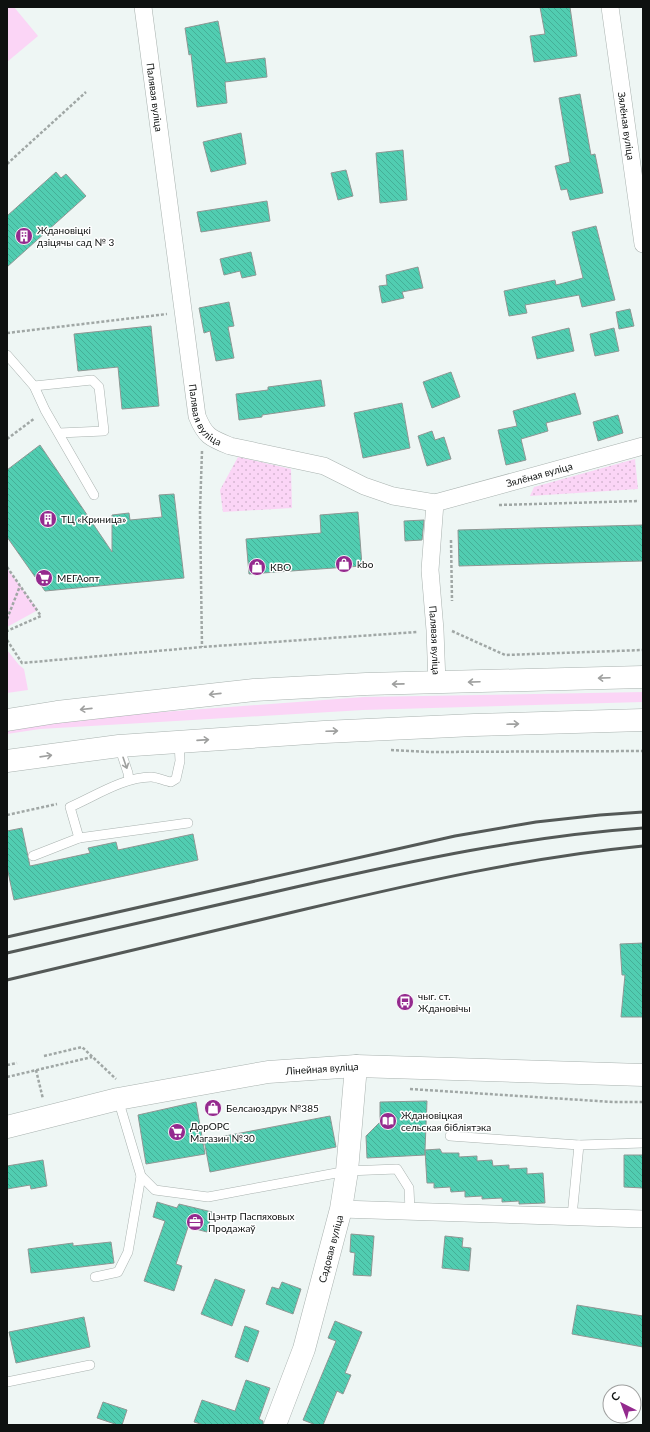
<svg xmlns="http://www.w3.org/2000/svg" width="650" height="1432" viewBox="0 0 650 1432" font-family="Lato,sans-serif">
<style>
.green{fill:#fbd5f6}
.park{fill:url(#park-dots)}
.building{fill:url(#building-back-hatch);stroke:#8f9794}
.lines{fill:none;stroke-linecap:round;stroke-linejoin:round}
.service-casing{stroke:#a9b2af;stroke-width:10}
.minor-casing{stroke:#a9b2af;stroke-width:18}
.tertiary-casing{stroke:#a9b2af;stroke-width:23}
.trunk-casing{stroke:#a9b2af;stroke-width:23}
.path{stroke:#a0a7a5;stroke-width:2.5;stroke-dasharray:3 2;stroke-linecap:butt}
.service{stroke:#fff;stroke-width:9}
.minor{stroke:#fff;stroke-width:17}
.tertiary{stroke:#fff;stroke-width:22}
.trunk{stroke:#fff;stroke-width:22}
.rail{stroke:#545957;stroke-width:3}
.oneway{stroke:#9fa09f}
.labels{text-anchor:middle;stroke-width:3;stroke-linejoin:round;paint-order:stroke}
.street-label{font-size:10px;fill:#0e1110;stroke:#fff}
.poi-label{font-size:10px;fill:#0e1110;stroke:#fff;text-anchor:start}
</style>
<defs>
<pattern id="park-dots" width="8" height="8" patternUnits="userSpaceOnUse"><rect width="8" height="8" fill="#fbd5f6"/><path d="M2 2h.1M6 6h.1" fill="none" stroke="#d6b6d2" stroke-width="1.8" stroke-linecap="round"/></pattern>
<pattern id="building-back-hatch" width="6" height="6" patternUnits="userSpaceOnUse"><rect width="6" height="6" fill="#51cdb1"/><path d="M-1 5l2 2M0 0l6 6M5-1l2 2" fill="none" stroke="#45af97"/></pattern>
</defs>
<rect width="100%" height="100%" fill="#eef6f4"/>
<!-- green -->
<g class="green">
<polygon points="7,7 14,7 38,36 7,62"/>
<polygon points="7,568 38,610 7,627"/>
<polygon points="7,650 19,665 24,669 28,690 7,693"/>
<polygon points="643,692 643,702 363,710 40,729 7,734 7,725 27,722 364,697"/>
</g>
<!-- park -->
<g class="park">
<polygon points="238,457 291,469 292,508 223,512 220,490"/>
<polygon points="635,459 638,489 530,496 534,487"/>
</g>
<!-- building -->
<g class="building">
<polygon points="540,7 570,7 577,56 534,62 530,36 545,34"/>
<polygon points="218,21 226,63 265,58 267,77 225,82 227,103 197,107 191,54 189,55 185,28"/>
<polygon points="580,94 591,155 595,154 603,193 570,200 567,189 561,190 555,166 570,162 559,98"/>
<polygon points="241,133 246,164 211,172 203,142"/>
<polygon points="403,150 407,200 380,203 376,153"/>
<polygon points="346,170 353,196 338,200 331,173"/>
<polygon points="56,172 61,178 66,174 86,196 7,267 7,216"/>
<polygon points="267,201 270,221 201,232 197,212"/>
<polygon points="596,226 615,300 582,307 579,295 525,305 527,313 509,316 504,291 555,280 556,285 583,278 572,232"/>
<polygon points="251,252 256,275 242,278 240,271 224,275 220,259"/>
<polygon points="418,267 423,288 402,292 404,298 382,303 379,286 387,285 386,275"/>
<polygon points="229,302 234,326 228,327 234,358 216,361 210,331 204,333 199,308"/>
<polygon points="630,309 634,326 619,329 616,312"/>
<polygon points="151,326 159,406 122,409 118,367 78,371 74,334"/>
<polygon points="569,328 574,351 537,359 532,337"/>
<polygon points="614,328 619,351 595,356 590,334"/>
<polygon points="451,372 460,397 432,408 423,382"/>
<polygon points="321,380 325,406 262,415 262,417 239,420 236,394 268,390 268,387"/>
<polygon points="575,393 581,414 546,423 548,431 521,439 526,460 506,465 498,430 517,426 513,411"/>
<polygon points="402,403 410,448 363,458 354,413"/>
<polygon points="618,415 623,433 598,441 593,422"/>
<polygon points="432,431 435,440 444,437 451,459 427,466 418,436"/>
<polygon points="40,445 112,552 112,515 129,513 130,520 162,517 159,495 174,494 184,578 45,591 7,537 7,470"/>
<polygon points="358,512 362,566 249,574 246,539 321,533 320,515"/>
<polygon points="424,520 422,540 405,541 404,521"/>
<polygon points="643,525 643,561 459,566 458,530"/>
<polygon points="22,828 30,866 90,853 88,848 116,842 118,850 193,834 198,860 14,900 7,867 7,831"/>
<polygon points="643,943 643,1017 621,1017 625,975 622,975 620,944"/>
<polygon points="427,1101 425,1150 440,1149 442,1153 459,1153 459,1157 477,1156 477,1161 492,1160 493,1166 509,1165 509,1169 527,1168 527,1174 543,1173 545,1203 519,1204 519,1201 502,1202 502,1198 482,1199 482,1196 465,1197 465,1191 451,1192 450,1187 434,1188 434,1183 427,1183 425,1150 425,1155 367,1158 366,1136 380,1122 380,1102"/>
<polygon points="196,1102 205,1154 146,1164 138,1115"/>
<polygon points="330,1116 336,1147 210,1172 204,1140"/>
<polygon points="624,1155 643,1155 643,1188 624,1187"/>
<polygon points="43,1160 47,1186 31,1189 30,1185 7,1189 7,1166"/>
<polygon points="157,1202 177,1208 179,1204 212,1212 207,1232 188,1227 176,1264 182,1266 174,1291 144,1281 165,1221 153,1217"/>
<polygon points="351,1234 374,1236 371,1276 353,1275 355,1253 350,1252"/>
<polygon points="445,1236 463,1238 462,1247 471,1248 469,1271 442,1268"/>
<polygon points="111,1242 114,1263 31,1273 28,1249 73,1243 73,1246"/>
<polygon points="215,1279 245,1290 232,1326 201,1314"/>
<polygon points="282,1282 301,1289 293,1314 266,1304 272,1287 279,1289"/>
<polygon points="577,1305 643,1316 643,1347 572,1334"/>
<polygon points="84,1317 90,1347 16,1363 9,1332"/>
<polygon points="335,1321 362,1332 345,1373 351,1375 343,1394 337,1391 323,1425 316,1425 303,1420 336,1341 328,1338"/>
<polygon points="245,1326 259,1331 248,1362 235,1357"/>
<polygon points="246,1380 270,1388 259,1419 263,1421 263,1425 204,1425 194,1422 202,1400 235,1411"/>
<polygon points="103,1402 127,1410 122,1425 118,1425 97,1418"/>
</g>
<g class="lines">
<!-- service casing -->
<g class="service-casing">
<g id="service">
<polyline points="7,355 34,386 45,410 94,495"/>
<polyline points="34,386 92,380 99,387 104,431 59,433"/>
<path d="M179,742l1,19 -4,18 -5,3c-6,-1 -14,-5 -20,-5 -27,0 -56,19 -81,30l9,31 109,-15"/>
<polyline points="119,746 128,773 129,780"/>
<polyline points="33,856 79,838"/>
<polyline points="118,1099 141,1176 155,1190 208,1197 347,1171 397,1169 409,1188 410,1211"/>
<polyline points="450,1136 579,1145"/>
<polyline points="572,1216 579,1145 643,1143"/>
<polyline points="95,1277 118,1272 128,1252 141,1176"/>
<polyline points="7,1382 90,1365"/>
</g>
</g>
<!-- minor casing -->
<g class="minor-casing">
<g id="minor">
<path id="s1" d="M143,7l54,409c8,20 13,22 33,30l94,20 40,20 29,10 42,7 -5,67 5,60 2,53"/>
<path id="s2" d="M610,7l33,237"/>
<path id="s3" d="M435,503l208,-57"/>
<polyline points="341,1209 643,1219"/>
</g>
</g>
<!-- tertiary casing -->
<g class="tertiary-casing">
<g id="tertiary">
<path id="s4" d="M7,1127l111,-28 150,-27 88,-6 287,9"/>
<path id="s5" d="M275,1425l29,-76 37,-140 6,-38 9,-105"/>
</g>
</g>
<!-- trunk casing -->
<g class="trunk-casing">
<g id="trunk">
<polyline points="7,720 57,712 254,690 366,684 643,677"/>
<polyline points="7,761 119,746 324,732 474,725 643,720"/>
</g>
</g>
<!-- path -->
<g class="path">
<polyline points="7,164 86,92"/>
<polyline points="7,333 167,314"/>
<polyline points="7,439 35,418"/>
<polyline points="202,451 200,511 202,647"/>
<polyline points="499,505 639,501"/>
<polyline points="451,540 452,601"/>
<polyline points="7,567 41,616 7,631"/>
<polyline points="7,619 20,586"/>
<polyline points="452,631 505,655 643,650"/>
<polyline points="7,640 22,663 202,647 417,632"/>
<polyline points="391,750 430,752 643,751"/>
<polyline points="7,815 57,804"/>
<polyline points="44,1056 82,1047 116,1079"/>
<polyline points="7,1065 17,1063"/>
<polyline points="36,1070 43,1099"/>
<polyline points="7,1077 92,1057"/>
<polyline points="410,1089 613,1102 643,1102"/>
</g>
<!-- service -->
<use href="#service" class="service"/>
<!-- minor -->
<use href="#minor" class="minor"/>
<!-- tertiary -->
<use href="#tertiary" class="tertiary"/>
<!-- trunk -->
<use href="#trunk" class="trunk"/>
<!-- rail -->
<g class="rail">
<polyline points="7,937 455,836 536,822 600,815 643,812"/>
<path d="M7,953c96,-22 193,-44 289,-66 115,-26 230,-51 347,-59"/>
<path d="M7,980c100,-24 199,-47 299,-71 111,-26 223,-52 337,-63"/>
</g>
</g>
<!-- one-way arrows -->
<defs><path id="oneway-shaft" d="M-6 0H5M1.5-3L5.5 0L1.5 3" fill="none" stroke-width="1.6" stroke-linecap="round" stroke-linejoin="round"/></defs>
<g class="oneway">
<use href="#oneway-shaft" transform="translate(604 678) rotate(178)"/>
<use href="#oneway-shaft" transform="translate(474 682) rotate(178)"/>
<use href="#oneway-shaft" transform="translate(398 684) rotate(179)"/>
<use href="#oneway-shaft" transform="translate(215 694) rotate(174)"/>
<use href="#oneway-shaft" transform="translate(86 709) rotate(174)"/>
<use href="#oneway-shaft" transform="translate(513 724) rotate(-2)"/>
<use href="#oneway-shaft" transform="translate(332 731) rotate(-2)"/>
<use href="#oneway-shaft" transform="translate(203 740) rotate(-4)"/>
<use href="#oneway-shaft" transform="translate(46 756) rotate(-8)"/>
<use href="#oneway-shaft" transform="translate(125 763) rotate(71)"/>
</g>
<!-- icons -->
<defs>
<g id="building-disc" transform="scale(0.9)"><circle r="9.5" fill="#942a8e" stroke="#fff"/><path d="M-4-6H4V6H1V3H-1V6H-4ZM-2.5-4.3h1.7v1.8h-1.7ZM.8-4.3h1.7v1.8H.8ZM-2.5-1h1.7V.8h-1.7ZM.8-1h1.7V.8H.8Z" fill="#fff"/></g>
<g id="shop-disc" transform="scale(0.9)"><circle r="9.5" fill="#942a8e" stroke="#fff"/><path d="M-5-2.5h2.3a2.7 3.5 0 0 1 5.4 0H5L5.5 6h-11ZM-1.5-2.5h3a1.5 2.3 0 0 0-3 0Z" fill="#fff"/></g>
<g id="supermarket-disc" transform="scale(0.9)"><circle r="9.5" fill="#942a8e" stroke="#fff"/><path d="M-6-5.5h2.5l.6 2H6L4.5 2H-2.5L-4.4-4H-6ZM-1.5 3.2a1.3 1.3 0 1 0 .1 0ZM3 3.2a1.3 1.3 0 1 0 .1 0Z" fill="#fff"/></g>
<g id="bus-disc" transform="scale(0.9)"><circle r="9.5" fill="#942a8e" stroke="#fff"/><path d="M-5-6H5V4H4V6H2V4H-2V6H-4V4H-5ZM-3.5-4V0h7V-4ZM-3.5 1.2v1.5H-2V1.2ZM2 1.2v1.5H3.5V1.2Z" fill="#fff"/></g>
<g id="library-disc" transform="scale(0.9)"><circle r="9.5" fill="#942a8e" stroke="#fff"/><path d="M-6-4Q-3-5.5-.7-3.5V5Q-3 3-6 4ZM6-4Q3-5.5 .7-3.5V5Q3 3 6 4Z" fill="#fff"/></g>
<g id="office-disc" transform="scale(0.9)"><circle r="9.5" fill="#942a8e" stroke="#fff"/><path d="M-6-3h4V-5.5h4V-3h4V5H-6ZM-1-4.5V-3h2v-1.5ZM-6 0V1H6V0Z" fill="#fff"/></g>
</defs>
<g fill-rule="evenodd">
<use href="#building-disc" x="24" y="236"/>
<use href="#building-disc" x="48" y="519"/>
<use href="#shop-disc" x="344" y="564"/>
<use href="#shop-disc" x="257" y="567"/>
<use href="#supermarket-disc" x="44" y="578"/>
<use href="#bus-disc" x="405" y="1002"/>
<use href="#shop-disc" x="213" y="1108"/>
<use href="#library-disc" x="388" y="1121"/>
<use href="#supermarket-disc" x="177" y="1132"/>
<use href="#office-disc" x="195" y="1222"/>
</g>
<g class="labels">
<!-- street labels -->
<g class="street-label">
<text dy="4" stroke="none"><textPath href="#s1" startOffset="91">Палявая вуліца</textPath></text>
<text dy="4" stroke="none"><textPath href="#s2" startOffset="120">Зялёная вуліца</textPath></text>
<text dy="4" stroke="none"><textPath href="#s1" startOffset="415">Палявая вуліца</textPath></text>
<text dy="4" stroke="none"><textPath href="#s3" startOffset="108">Зялёная вуліца</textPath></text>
<text dy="4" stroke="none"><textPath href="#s1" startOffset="811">Палявая вуліца</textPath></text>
<text dy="4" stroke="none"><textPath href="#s4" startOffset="321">Лінейная вуліца</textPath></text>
<text dy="4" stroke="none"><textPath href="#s5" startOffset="185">Садовая вуліца</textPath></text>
</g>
<!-- poi labels -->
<g class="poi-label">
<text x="37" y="234">Ждановіцкі<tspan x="37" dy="12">дзіцячы сад № 3</tspan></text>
<text x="61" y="523">ТЦ «Криница»</text>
<text x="357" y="568">kbo</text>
<text x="270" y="571">КВО</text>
<text x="57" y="582">МЕГАопт</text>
<text x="418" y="1000">чыг. ст.<tspan x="418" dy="12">Ждановічы</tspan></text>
<text x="226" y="1112">Белсаюздрук №385</text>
<text x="401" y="1119">Ждановіцкая<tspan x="401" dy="12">сельская бібліятэка</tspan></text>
<text x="190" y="1130">ДорОРС<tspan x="190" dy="12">Магазин №30</tspan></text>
<text x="208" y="1220">Цэнтр Паспяховых<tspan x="208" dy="12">Продажаў</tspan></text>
</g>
</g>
<!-- border -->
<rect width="650" height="1432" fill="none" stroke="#0e1110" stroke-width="16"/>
<!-- north arrow -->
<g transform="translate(622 1404) rotate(318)"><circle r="19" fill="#ffffff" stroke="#9fa09f"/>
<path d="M0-3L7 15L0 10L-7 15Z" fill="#942a8e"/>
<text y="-6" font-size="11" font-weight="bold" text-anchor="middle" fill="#0e1110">С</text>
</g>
</svg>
